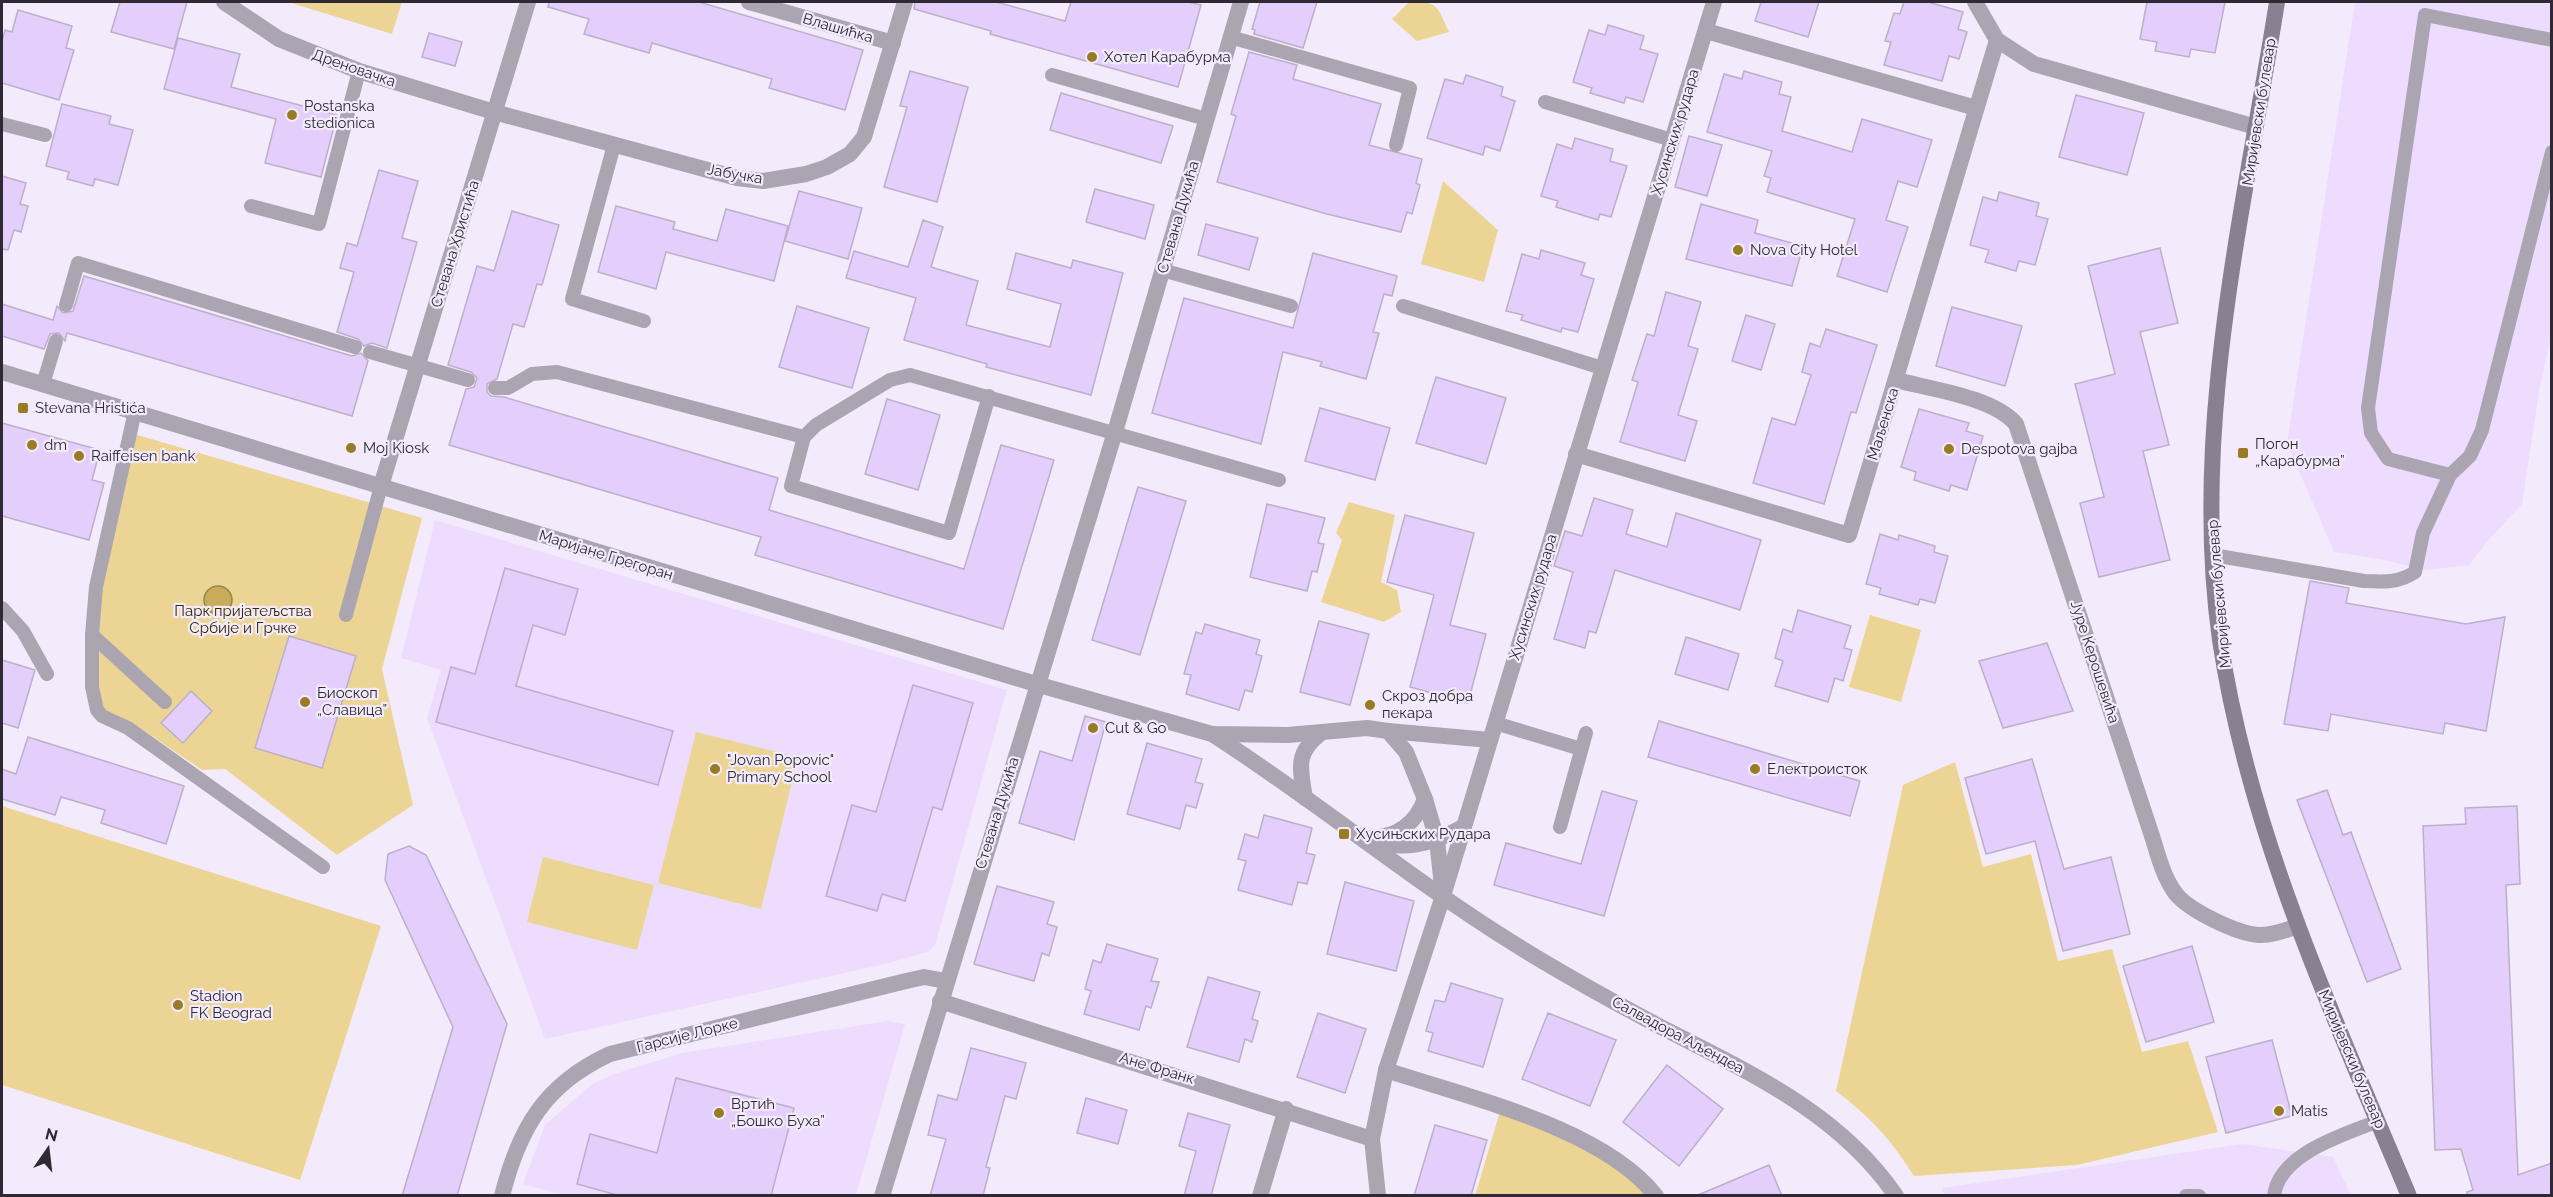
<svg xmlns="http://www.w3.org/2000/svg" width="2553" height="1197" viewBox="0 0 2553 1197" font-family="Raleway,sans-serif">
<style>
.built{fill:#eddcfe}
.green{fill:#ecd594}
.water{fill:#c8ac59;stroke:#9a854e;stroke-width:1.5}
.building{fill:#e4cefb;stroke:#bcafc9;stroke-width:1.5}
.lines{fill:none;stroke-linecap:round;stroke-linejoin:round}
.service{stroke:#aaa5b0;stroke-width:14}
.minor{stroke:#aaa5b0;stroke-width:16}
.tertiary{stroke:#aaa5b0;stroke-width:16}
.secondary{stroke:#898191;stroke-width:16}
.poi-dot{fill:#977c24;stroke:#f3ebfb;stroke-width:2}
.labels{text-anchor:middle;stroke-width:4.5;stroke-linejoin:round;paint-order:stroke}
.street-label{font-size:15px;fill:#2e2933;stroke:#f3ebfb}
.poi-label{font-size:15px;fill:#2e2933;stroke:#f3ebfb;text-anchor:start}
.park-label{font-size:15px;fill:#342903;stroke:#f3ebfb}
</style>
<rect width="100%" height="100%" fill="#f3ebfb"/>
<!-- built -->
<g class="built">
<polygon points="2355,2 2551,2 2551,336 2540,386 2522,504 2486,543 2469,565 2425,570 2380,559 2334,552 2287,443"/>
<polygon points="435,520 1007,690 935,945 928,952 885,964 545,1039 427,718 441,670 401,658"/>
<polygon points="888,1021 905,1024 856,1195 567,1196 523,1184 545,1125 592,1084 614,1074 682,1053"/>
<polygon points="2242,1144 2333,1157 2351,1195 1945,1196 1942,1188"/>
</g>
<!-- green -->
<g class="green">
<polygon points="288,2 402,2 392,34"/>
<path d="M1409,2c30,-1 28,4 40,30l-32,9 -25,-22z"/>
<polygon points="1443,181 1498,230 1484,282 1421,264"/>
<polygon points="134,434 422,518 382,669 413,805 337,855 225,769 202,770 133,723 104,710 98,697 97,597"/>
<polygon points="1349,502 1395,515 1381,582 1397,590 1401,612 1384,622 1321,602 1342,540 1336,533"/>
<polygon points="1870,615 1921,630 1901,702 1849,687"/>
<polygon points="696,732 798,757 761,909 658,883"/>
<path d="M1955,762l28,105 48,-13 27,107 54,-12 30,103 46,-11 30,91 -141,33 -163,11c-25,-39 -42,-57 -78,-85l67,-306z"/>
<polygon points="2,806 381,926 300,1180 2,1085"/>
<polygon points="543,857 654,885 637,950 527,922"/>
<polygon points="1501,1108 1556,1127 1656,1196 1475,1196"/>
</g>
<!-- water -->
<circle class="water" cx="218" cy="600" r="14"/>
<!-- building -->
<g class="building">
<polygon points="120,2 187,2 174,49 111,32"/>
<polygon points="549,2 699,2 863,50 845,110 769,88 772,79 652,43 649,53 584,34 589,19 548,7"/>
<polygon points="915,2 996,2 1065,21 1071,2 1188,2 1201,5 1178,87 990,34 991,31 914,9"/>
<polygon points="1260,2 1317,2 1303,48 1254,34 1255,30 1252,29"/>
<polygon points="1761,2 1819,2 1808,37 1755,21"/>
<polygon points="1904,2 1928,2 1963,12 1958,29 1967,32 1959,59 1949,56 1942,81 1884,65 1891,42 1885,41 1894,13 1900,14"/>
<polygon points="2147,2 2225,2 2215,53 2191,49 2189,57 2155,51 2157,42 2140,39"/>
<polygon points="18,10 72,26 66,48 74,50 59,100 2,83 2,41 5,30 12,32"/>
<polygon points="1608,25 1644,36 1640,49 1658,54 1643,102 1626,97 1624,103 1590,93 1592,88 1573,82 1589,30 1605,35"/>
<polygon points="429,33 462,42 455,66 422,57"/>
<polygon points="178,38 240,54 231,87 337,115 321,177 265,163 276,119 164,89"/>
<polygon points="1249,52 1297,65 1293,79 1381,104 1369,145 1422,159 1416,183 1420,185 1412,214 1407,212 1401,232 1327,214 1217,182 1236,116 1231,114"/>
<polygon points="910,71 968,87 937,202 884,187 907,107 900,106"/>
<polygon points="1744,71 1782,82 1779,94 1791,97 1782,131 1852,152 1862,119 1932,140 1917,187 1898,181 1886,220 1908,227 1887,292 1837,276 1855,219 1767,192 1771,178 1764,176 1772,151 1707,132 1724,74 1742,79"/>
<polygon points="1466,75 1503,87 1501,96 1515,101 1500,151 1485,146 1483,155 1427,138 1445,79 1463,84"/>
<polygon points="1061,93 1173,126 1161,163 1050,130"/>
<polygon points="2076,95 2144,113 2127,175 2059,157"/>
<polygon points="62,104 111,116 109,124 133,130 118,185 95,179 93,186 67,179 69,172 46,166"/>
<polygon points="1689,136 1722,145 1707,196 1675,187"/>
<polygon points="1575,138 1613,149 1610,161 1627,166 1611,217 1600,214 1598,220 1556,207 1558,201 1541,196 1557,144 1572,149"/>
<polygon points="379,170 418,181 402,238 417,242 387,348 372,343 364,346 358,339 337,332 354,272 340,268 347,243 357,246"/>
<polygon points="2,176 26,183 20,204 28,206 21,232 14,230 8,250 2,249"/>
<polygon points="1095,189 1154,205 1145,239 1086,222"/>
<polygon points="799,191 862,208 848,259 785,241"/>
<polygon points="1999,192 2039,203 2036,216 2048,219 2035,265 2019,261 2016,271 1985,262 1989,250 1970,245 1983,197 1997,201"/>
<polygon points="1701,204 1758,220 1755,233 1803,246 1792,286 1686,259"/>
<polygon points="616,206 675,222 673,229 717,241 726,209 788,226 774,281 666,252 656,289 598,272"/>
<polygon points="512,211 559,225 542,285 537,284 524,327 513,324 497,379 487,384 487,392 491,396 504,397 778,478 769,510 964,569 1001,445 1054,460 1003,629 755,555 761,537 449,445 466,389 474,387 477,378 471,372 448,365 477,266 494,271"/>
<polygon points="923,220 943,227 931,267 978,281 966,325 1050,347 1061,304 1007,289 1016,253 1071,268 1073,260 1123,273 1091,395 986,367 987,364 904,340 916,298 846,278 854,251 908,267"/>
<polygon points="1206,224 1258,238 1249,270 1198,255"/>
<polygon points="2160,248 2178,323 2140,332 2169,445 2143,451 2170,560 2099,577 2080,503 2104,497 2075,384 2115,374 2088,266"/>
<polygon points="1541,250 1585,263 1581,275 1594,279 1578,332 1562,328 1561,332 1521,320 1523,315 1506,311 1522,254 1539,259"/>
<polygon points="1313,253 1397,276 1392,296 1384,294 1373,332 1379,333 1366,379 1320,366 1322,362 1283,352 1261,444 1152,413 1184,298 1293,328"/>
<polygon points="84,276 352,356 361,353 368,361 352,416 67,333 65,341 59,333 50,334 44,349 2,336 2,304 53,320 57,306 63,313 73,311"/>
<polygon points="1666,292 1701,302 1688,346 1698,349 1678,415 1697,421 1685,461 1620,442 1638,382 1632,380 1647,334 1654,336"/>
<polygon points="797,306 869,328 852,388 779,367"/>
<polygon points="1952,307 2022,326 2005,386 1936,366"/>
<polygon points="1746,315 1775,324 1761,370 1732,361"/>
<polygon points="1826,329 1877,345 1856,413 1851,412 1824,504 1753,483 1772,418 1795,425 1811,375 1802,372 1810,343 1820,347"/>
<polygon points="1436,377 1506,398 1486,464 1416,443"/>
<polygon points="887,399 940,415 918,490 865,474"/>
<polygon points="1320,408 1390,428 1375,480 1305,461"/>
<polygon points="1919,409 1969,423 1966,431 1983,436 1967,490 1951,485 1949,491 1914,480 1916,472 1901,467"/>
<polygon points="2,423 100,450 92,480 104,483 89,540 2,516"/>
<polygon points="1138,487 1186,501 1140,655 1092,640"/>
<polygon points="1594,498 1633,510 1626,534 1667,547 1676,513 1761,540 1740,610 1615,570 1596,633 1589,631 1585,648 1554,639 1573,572 1554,566 1565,531 1582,536"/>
<polygon points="1267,504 1325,518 1318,543 1324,544 1317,572 1312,571 1307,591 1250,577"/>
<polygon points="1405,515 1474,533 1450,625 1486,634 1468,703 1410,687 1434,595 1387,582"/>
<polygon points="1880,534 1898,540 1899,535 1935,546 1934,552 1948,556 1935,603 1920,599 1918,605 1879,594 1881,588 1866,584"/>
<polygon points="505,568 578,589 565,635 533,625 516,686 673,731 658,785 436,722 451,667 475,674"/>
<polygon points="2310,581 2349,588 2346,603 2466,624 2505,617 2486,731 2445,723 2443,734 2331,714 2328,731 2284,724"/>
<polygon points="1798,610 1851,626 1844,648 1852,650 1843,681 1835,678 1828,702 1775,686 1783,661 1775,658 1783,629 1792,632"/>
<polygon points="1319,621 1369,634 1350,705 1300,692"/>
<polygon points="1205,624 1260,640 1256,654 1262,656 1252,692 1245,690 1239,710 1186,694 1191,675 1184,674 1196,632 1202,634"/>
<polygon points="289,636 356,656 322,768 255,748"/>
<polygon points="1686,637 1739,654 1728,690 1675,674"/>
<polygon points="2047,643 2073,711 2003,728 1979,661"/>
<polygon points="2,660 35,670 18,728 2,723"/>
<polygon points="913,685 973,703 942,810 933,807 905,901 882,894 877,911 826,896 852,805 876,812"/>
<polygon points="191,691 212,711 183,743 161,723"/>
<polygon points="1085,716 1106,722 1074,840 1019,823 1040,751 1072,761"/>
<polygon points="1659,721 1860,781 1850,816 1648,757"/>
<polygon points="28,737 184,786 166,844 101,823 105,810 61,797 55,815 2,799 2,769 16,774"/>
<polygon points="1147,743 1202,759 1195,782 1203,784 1196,808 1186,805 1180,829 1127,814"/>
<polygon points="2032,759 2064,869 2111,857 2130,934 2063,951 2035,841 1986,854 1965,778"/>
<polygon points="2327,790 2343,835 2351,832 2401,969 2367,982 2297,800"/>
<polygon points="1602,791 1637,801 1604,916 1494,885 1506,843 1581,864"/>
<polygon points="2517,806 2520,884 2506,885 2518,1175 2552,1163 2552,1196 2467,1196 2467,1192 2473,1190 2461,1149 2435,1150 2423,826 2466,824 2465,808"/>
<polygon points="1264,815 1312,828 1306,853 1315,855 1307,884 1298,882 1292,905 1238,890 1246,861 1238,859 1245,834 1258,838"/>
<polygon points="409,846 426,855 507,1024 457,1196 402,1196 453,1027 385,880 388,854"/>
<polygon points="1345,882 1414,901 1396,971 1327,954"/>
<polygon points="997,886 1054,902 1047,924 1057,927 1049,956 1042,953 1034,981 974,964"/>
<polygon points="1107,944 1158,959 1151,981 1159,982 1151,1008 1146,1006 1139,1030 1084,1014 1091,991 1085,989 1093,960 1101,963"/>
<polygon points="2192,946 2214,1022 2146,1042 2123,966"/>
<polygon points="1208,977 1260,992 1252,1019 1258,1021 1252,1042 1245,1039 1239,1062 1187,1047"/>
<polygon points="1451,983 1503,999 1483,1067 1428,1051 1433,1033 1426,1031 1435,1000 1445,1002"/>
<polygon points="1318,1013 1366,1029 1345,1093 1297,1077"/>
<polygon points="1548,1013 1616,1040 1590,1106 1522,1079"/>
<polygon points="2272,1040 2292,1116 2226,1133 2206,1057"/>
<polygon points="971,1048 1026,1063 1016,1099 1005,1096 986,1167 990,1168 983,1196 930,1196 946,1139 928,1135 938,1095 957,1100"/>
<polygon points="1667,1065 1723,1109 1679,1166 1623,1122"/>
<polygon points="676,1078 794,1108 771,1196 621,1196 577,1184 590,1134 657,1153"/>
<polygon points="1086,1098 1127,1110 1118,1144 1077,1133"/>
<polygon points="1188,1113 1230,1125 1211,1196 1184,1196 1196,1151 1179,1146"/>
<polygon points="1435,1125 1487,1140 1471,1196 1414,1196"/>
<polygon points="1769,1165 1782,1196 1698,1195"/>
</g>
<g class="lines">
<!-- service -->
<g class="service">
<polyline points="1230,37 1410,88 1396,145"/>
<polyline points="1052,75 1206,119"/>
<polyline points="1545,102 1672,140"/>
<polyline points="2,124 45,135"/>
<polyline points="614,145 572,299 644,321"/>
<polyline points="251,206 319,224 359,71"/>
<polyline points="1162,270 1291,306"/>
<polyline points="66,305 78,263 355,347"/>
<polyline points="1403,306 1602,368"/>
<polyline points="370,352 468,380"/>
<polyline points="43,384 56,341"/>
<polyline points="495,388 508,388 532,374 557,372 804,437"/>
<polyline points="989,396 949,533 791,486 804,437 816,425 890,380 910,375 1279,480"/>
<polyline points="135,411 96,587 92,635 92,687 97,710 102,716 128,728 323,867"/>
<polyline points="2450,475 2388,459 2371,433 2368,408 2425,15 2552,40"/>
<path d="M2213,555l151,26c19,1 35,2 51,-9l8,-39 27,-58 20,-19 12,-26 70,-278"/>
<polyline points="2,608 23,631 47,674"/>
<polyline points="346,615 381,486"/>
<polyline points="92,635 165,702"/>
<polyline points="1495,723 1581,749"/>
<polyline points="1560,827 1586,733"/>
<polyline points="2186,1196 2199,1196"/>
<path d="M2274,1196c5,-43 70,-61 104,-75"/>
</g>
<!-- minor -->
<g class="minor">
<polyline points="224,2 279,39 359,71 494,112 737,178 763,181 806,174 827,167 850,154 864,137 905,2"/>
<polyline points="749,2 893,43"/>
<polyline points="1975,2 1997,40 2034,64 2256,127"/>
<polyline points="1706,31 1976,108"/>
<path d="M1896,380c34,9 97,17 120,44l134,406c7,20 12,46 26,64 14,17 60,39 82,41 13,1 28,-5 40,-9"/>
<polyline points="1576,454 1849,535 1997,40"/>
<polyline points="381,486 528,2"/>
<polyline points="1388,731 1490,740"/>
<polyline points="940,1001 1372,1139"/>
<path d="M1386,1070c81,27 217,58 270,126"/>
<path d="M502,1196c17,-68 43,-112 108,-142l292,-72 22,-5 22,4"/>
<polyline points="882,1196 1115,432 1241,2"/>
<polyline points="1260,1196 1286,1109"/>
<polyline points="1378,1196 1372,1139 1386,1070 1443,896 1714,2"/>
</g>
<!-- tertiary -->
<g class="tertiary">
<polyline points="2,372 1036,684 1212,734 1288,735 1367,728 1388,731 1406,752 1425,799 1437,840 1443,896"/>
<path d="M1212,734c103,66 198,145 301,209 48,30 97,57 146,83 87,45 180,86 237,170"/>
<path d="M1305,798c-5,-30 -10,-45 16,-65"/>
<path d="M1371,838c26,-1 45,-15 54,-39"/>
<path d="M1367,840c37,11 63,5 96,-13"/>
</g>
<!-- secondary -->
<path class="secondary" d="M2277,2c-33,209 -87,426 -57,638 29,195 114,376 189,556"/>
</g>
<!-- markers -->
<g class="poi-dot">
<circle cx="1092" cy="57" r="6"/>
<circle cx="292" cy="115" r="6"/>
<circle cx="1738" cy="250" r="6"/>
<rect x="17" y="402" width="12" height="12" rx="3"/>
<circle cx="32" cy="445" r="6"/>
<circle cx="351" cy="448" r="6"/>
<circle cx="1949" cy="449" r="6"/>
<rect x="2237" y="447" width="12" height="12" rx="3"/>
<circle cx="79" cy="456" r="6"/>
<circle cx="305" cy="702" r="6"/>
<circle cx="1370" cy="705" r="6"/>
<circle cx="1093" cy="728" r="6"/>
<circle cx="715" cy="769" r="6"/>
<circle cx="1755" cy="769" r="6"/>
<rect x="1338" y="828" width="12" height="12" rx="3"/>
<circle cx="178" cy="1005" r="6"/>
<circle cx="2279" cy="1111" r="6"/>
<circle cx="719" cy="1113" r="6"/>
</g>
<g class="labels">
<!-- street labels -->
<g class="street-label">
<text transform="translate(838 28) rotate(16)" y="5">Влашићка</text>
<text transform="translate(354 68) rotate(19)" y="5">Дреновачка</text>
<text transform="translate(2259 112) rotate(-81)" y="5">Миријевски булевар</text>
<text transform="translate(1675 132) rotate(-73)" y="5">Хусинских рудара</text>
<text transform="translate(735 174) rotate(10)" y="5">Јабучка</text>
<text transform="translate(1178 217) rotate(-74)" y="5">Стевана Дукића</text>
<text transform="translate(455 244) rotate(-73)" y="5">Стевана Христића</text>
<text transform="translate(1883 424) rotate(-73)" y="5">Маљенска</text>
<text transform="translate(606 555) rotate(17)" y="5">Маријане Грегоран</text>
<text transform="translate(2219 594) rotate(-95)" y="5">Миријевски булевар</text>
<text transform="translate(1533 597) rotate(-73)" y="5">Хусинских рудара</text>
<text transform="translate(2095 662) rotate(72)" y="5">Јуре Керошевића</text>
<text transform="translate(997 813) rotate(-73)" y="5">Стевана Дукића</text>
<text transform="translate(687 1035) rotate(-14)" y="5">Гарсије Лорке</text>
<text transform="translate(1678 1035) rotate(28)" y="5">Салвадора Аљендеа</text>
<text transform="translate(2352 1059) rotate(67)" y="5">Миријевски булевар</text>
<text transform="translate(1157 1068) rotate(17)" y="5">Ане Франк</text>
</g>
<!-- poi labels -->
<g class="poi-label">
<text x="1104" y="62">Хотел Карабурма</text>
<text x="304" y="111">Postanska<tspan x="304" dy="17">stedionica</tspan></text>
<text x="1750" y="255">Nova City Hotel</text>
<text x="35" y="413">Stevana Hristića</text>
<text x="2255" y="449">Погон<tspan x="2255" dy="17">„Карабурма”</tspan></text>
<text x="44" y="450">dm</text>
<text x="363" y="453">Moj Kiosk</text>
<text x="1961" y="454">Despotova gajba</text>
<text x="91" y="461">Raiffeisen bank</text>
<text x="317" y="698">Биоскоп<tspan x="317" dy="17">„Славица”</tspan></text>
<text x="1382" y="701">Скроз добра<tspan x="1382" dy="17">пекара</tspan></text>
<text x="1105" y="733">Cut &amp; Go</text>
<text x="727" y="765">"Jovan Popovic"<tspan x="727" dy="17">Primary School</tspan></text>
<text x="1767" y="774">Електроисток</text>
<text x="1356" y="839">Хусињских Рудара</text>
<text x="190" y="1001">Stadion<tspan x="190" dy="17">FK Beograd</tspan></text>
<text x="731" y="1109">Вртић<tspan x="731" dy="17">„Бошко Буха”</tspan></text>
<text x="2291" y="1116">Matis</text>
</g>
<!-- park labels -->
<g class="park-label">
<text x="243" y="616">Парк пријатељства<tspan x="243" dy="17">Србије и Грчке</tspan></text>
</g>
</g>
<!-- border -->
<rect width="2553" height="1197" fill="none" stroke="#2e2933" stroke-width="6"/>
<!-- north arrow -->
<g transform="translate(48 1149) rotate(14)" stroke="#f3ebfb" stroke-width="4.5" paint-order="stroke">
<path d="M0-4.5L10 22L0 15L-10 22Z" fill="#2e2933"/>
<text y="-9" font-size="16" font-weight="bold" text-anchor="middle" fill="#2e2933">N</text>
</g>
</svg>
